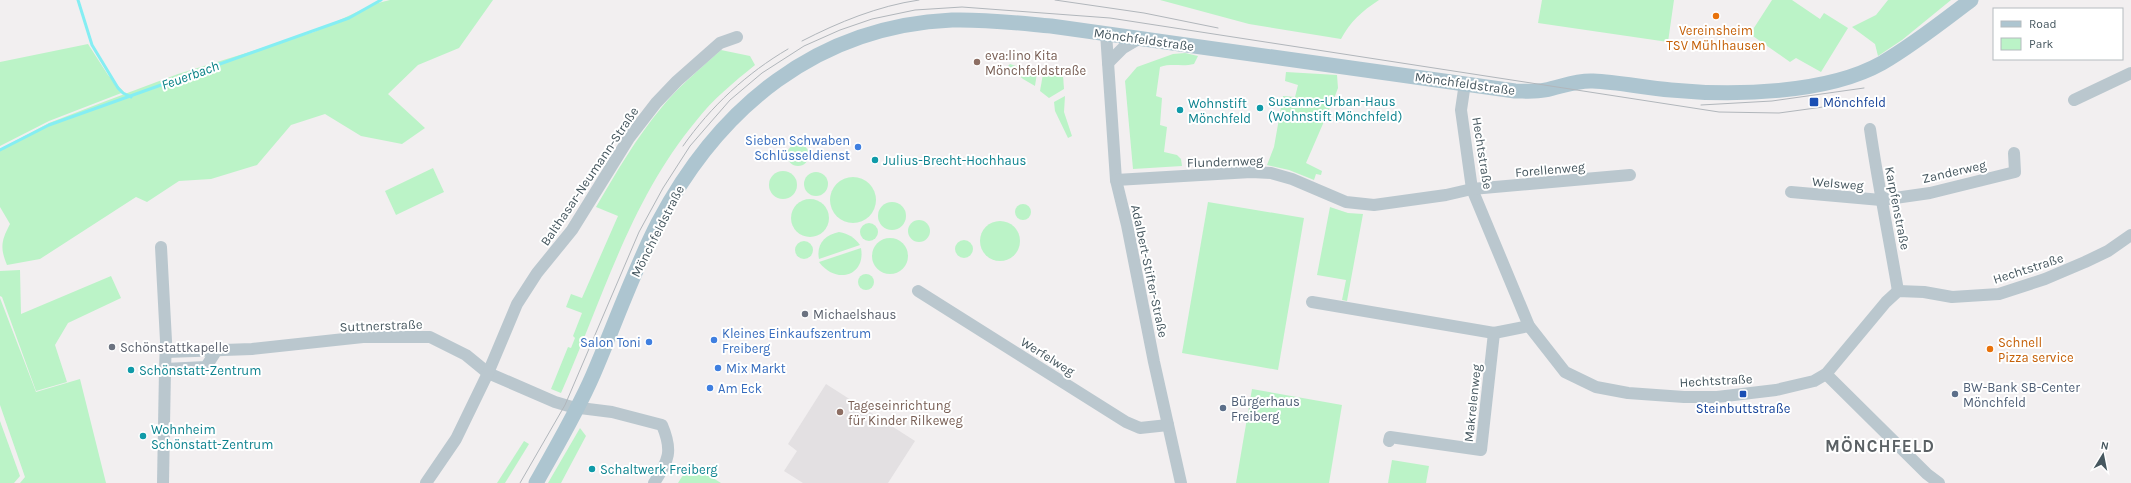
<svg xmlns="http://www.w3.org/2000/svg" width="2131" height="483" viewBox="0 0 2131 483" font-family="Karla,sans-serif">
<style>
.education{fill:#e3e0e2}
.green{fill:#bbf3c7}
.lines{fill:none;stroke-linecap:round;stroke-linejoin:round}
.stream{stroke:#85eef3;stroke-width:3}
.minor{stroke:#bac7ce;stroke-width:12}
.major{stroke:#adc5d0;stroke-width:15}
.tram{stroke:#b1b6bb;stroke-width:1}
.food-dot{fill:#e8710a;stroke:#fff;stroke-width:1.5}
.education-dot{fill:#8d6e63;stroke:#fff;stroke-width:1.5}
.transit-dot{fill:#1a4fb4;stroke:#fff;stroke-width:1.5}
.culture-dot{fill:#0f9aa8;stroke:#fff;stroke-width:1.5}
.shop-dot{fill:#3f7fe0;stroke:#fff;stroke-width:1.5}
.worship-dot{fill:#6b7280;stroke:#fff;stroke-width:1.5}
.service-dot{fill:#5c6f8a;stroke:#fff;stroke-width:1.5}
.labels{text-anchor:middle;stroke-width:4;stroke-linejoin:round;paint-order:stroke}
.food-label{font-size:13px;fill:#c56008;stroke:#fff}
.street-label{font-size:13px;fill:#46575f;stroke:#fff}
.education-label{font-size:13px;fill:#785e54;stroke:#fff;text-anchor:start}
.culture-label{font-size:13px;fill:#0d838f;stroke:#fff;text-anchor:start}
.transit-label{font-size:13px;fill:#164399;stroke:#fff;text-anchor:start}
.shop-label{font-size:13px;fill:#366cbe;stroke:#fff;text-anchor:start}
.worship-label{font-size:13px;fill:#5b616d;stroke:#fff;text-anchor:start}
.service-label{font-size:13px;fill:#4e5e75;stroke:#fff;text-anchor:start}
.water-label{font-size:14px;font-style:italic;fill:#068085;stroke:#fff}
.district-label{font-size:17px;font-weight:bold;letter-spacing:1px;fill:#5b6165;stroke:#fff}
</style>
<rect width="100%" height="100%" fill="#f2eff0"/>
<!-- education -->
<polygon class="education" points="826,384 915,441 888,483 803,483 784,471 797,451 788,444"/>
<!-- green -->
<g class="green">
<path d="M390,0h103l-34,48 -41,17 -30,29 37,34 -23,16 -41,-8 -36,-22 -34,11 -34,40 -46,14 -32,2 -32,21 -11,-5 -96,62 -33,6c-7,-17 -6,-24 3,-41l-10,-17v-58l49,-26 57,-22 72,-27 136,-42 60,-28z"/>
<path d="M1160,0h219c-17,11 -29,22 -38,39l-92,-15z"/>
<polygon points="1542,0 1674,0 1668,42 1538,23"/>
<polygon points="1772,0 1792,0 1820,19 1824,13 1848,28 1821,72 1796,58 1790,62 1750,34"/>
<polygon points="1888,0 1951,0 1902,40 1878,56 1875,44 1852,27 1876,15"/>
<polygon points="88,44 108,75 124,92 49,121 0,146 0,62"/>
<path d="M721,50l29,6 5,9c-21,17 -42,34 -59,56 -66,79 -94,180 -135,272l-10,-4 17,-42 3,1 4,-10 -2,-2 9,-23 -16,-6 5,-13 11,4 36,-82 -22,-9c20,-34 40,-69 66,-100 17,-21 39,-39 59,-57z"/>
<path d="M1185,53l13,3 -4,8c-11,3 -23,-1 -34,3l-4,29 6,2 -2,27 7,2 -3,25 13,3 4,4 1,7 -49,3 -8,-88 12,-14 36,-13z"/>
<polygon points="1010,64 1037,73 1035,86 1023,79 1008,66"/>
<polygon points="1286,72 1337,75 1338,88 1335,96 1306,163 1322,171 1321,175 1316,174 1314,180 1289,170 1267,165 1274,147 1283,96 1295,97 1298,85 1285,81"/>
<polygon points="1043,74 1063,75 1064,89 1049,98 1040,91"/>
<polygon points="1065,96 1064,112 1072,136 1068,138 1055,111 1054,102"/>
<circle cx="798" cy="155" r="11"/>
<polygon points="433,168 444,192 396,215 385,191"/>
<circle cx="783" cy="185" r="14"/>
<circle cx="816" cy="184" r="12"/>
<circle cx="853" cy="200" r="23"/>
<circle cx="810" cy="218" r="19"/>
<circle cx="892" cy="216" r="14"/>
<polygon points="1208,202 1304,218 1278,370 1182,353"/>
<circle cx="1023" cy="212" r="8"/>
<polygon points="1330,207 1348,213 1363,214 1347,301 1342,300 1346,280 1317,275"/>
<circle cx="919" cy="231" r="11"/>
<circle cx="1000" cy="241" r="20"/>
<circle cx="869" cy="232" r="9"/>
<path d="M839,232c10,2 15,5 21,13l-41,14c-3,-15 6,-24 20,-27z"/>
<circle cx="890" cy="256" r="18"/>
<circle cx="964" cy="249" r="9"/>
<circle cx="804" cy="250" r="9"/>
<path d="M861,248c5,28 -25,37 -42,14z"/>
<polygon points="20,270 21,314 111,276 121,298 68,323 55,345 67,382 36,391 2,297 0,296 0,271"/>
<circle cx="866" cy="282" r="8"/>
<polygon points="0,298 36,392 80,379 106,483 20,483 25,477 0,405"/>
<polygon points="1252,389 1342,405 1329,483 1236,483"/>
<polygon points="0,421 20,476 14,483 0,483"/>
<polygon points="580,428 586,436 561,483 548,483"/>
<polygon points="524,441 529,444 505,483 497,483"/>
<polygon points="1392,460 1429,466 1426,483 1388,483"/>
<polygon points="690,464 721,483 678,483"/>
</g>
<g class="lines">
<!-- stream -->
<g class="stream">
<polyline points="78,0 92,45 118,88 123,93 131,97"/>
<polyline points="0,150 49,125 349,18 381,0"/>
</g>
<!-- minor -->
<g class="minor">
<polyline points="1106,33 1116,180 1127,225 1154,362 1181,483"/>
<polyline points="1108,63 1123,48 1140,38"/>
<polyline points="1465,83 1461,110 1472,189 1529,326 1565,372 1596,387 1628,393 1684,397 1717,397 1776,390 1814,381 1826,374 1886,302 1898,291 1924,292 1952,297 1999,294 2045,279 2085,262 2108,251 2131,235"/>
<polyline points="2074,100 2131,73"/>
<path d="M1870,129c8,55 19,108 28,162"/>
<polyline points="1116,180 1251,172 1271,173 1292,179 1346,202 1374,205 1446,195 1472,189 1630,175"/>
<polyline points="1791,192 1881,200 1930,193 2015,172 2014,153"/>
<polyline points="161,247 166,341 165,369 206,367 216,351"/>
<polyline points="918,291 1126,422 1140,428 1168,425"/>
<polyline points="1312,302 1494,333 1529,326"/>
<path d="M166,352l86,-3 111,-12h67l36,18 22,18 67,29 17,5 40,5 50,13c11,26 7,35 -8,58"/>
<polyline points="1826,374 1927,474 1939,483"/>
<polyline points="1389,441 1390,437 1481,450 1494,333"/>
<polyline points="163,483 165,369"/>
<polyline points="426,483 456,439 488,373 517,304 537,273 572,230 629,138 656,103 677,81 720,43 737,37"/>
</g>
<!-- major -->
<path class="major" d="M536,483c20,-36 41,-71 57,-108 22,-51 40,-103 65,-152 61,-116 159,-197 294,-203 33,-1 66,3 99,6l464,65c10,0 20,1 30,-1 16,-3 31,-10 48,-9 26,1 52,7 78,9 62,6 156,4 211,-27 31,-18 60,-41 89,-63"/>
<!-- tram -->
<g class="tram">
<polyline points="1055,0 1144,13 1218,28"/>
<path d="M802,41c37,-19 76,-35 117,-41"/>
<polyline points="1701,105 1772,101 1864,88"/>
<path d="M683,146c28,-40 64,-73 105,-97"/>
<polyline points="520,483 565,405 639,232 663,188 690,146 730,100 762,73 804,46 840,30 872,19 915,10 962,7 1110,18 1719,112 1779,113 1867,101"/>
</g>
</g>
<!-- markers -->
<g class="food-dot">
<circle cx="1716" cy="16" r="4"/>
<circle cx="1990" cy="349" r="4"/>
</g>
<g class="education-dot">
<circle cx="977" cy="62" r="4"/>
<circle cx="840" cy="412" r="4"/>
</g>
<g class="transit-dot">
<rect x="1809" y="97" width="10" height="10" rx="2"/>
<rect x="1739" y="390" width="8" height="8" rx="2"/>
</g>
<g class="culture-dot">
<circle cx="1260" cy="108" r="4"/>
<circle cx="1180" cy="110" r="4"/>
<circle cx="875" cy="160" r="4"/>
<circle cx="131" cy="370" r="4"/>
<circle cx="143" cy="436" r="4"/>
<circle cx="592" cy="469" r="4"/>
</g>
<g class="shop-dot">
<circle cx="858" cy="147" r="4"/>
<circle cx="714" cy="340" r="4"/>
<circle cx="649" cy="342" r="4"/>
<circle cx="718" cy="368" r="4"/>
<circle cx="710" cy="388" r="4"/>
</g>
<g class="worship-dot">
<circle cx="805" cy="314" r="4"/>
<circle cx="112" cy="347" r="4"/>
</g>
<g class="service-dot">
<circle cx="1955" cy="394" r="4"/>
<circle cx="1223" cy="408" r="4"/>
</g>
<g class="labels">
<!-- food labels -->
<g class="food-label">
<text x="1716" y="35">Vereinsheim<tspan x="1716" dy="15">TSV Mühlhausen</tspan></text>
<text x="1998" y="347" text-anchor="start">Schnell<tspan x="1998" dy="15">Pizza service</tspan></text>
</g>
<!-- street labels -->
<g class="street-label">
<text transform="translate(1144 39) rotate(8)" y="5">Mönchfeldstraße</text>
<text transform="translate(1465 83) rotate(8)" y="5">Mönchfeldstraße</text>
<text transform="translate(1483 153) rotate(81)" y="5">Hechtstraße</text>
<text transform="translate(1225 161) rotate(-2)" y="5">Flundernweg</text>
<text transform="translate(1550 169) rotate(-5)" y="5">Forellenweg</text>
<text transform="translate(1954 171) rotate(-13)" y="5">Zanderweg</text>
<text transform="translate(589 176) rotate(-56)" y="5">Balthasar-Neumann-Straße</text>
<text transform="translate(1838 183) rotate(5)" y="5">Welsweg</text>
<text transform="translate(1898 208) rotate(79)" y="5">Karpfenstraße</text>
<text transform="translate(657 231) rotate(-63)" y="5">Mönchfeldstraße</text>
<text transform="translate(2028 268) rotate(-18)" y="5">Hechtstraße</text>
<text transform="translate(1150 271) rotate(78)" y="5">Adalbert-Stifter-Straße</text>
<text transform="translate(381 325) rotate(-2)" y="5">Suttnerstraße</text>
<text transform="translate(1048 356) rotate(32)" y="5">Werfelweg</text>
<text transform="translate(1716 380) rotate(-3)" y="5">Hechtstraße</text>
<text transform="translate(1472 403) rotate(-84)" y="5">Makrelenweg</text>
</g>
<!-- education labels -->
<g class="education-label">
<text x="985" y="60">eva:lino Kita<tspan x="985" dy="15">Mönchfeldstraße</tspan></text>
<text x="848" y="410">Tageseinrichtung<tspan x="848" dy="15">für Kinder Rilkeweg</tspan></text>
</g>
<!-- culture labels -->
<g class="culture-label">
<text x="1268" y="106">Susanne-Urban-Haus<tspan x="1268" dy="15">(Wohnstift Mönchfeld)</tspan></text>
<text x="1188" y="108">Wohnstift<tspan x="1188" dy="15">Mönchfeld</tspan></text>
<text x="883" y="165">Julius-Brecht-Hochhaus</text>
<text x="139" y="375">Schönstatt-Zentrum</text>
<text x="151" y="434">Wohnheim<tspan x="151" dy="15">Schönstatt-Zentrum</tspan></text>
<text x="600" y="474">Schaltwerk Freiberg</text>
</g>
<!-- transit labels -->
<g class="transit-label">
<text x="1823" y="107">Mönchfeld</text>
<text x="1743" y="413" text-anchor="middle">Steinbuttstraße</text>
</g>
<!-- shop labels -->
<g class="shop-label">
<text x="850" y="145" text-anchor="end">Sieben Schwaben<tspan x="850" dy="15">Schlüsseldienst</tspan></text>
<text x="722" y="338">Kleines Einkaufszentrum<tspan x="722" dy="15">Freiberg</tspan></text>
<text x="641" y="347" text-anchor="end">Salon Toni</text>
<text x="726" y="373">Mix Markt</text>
<text x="718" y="393">Am Eck</text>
</g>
<!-- worship labels -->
<g class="worship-label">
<text x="813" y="319">Michaelshaus</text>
<text x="120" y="352">Schönstattkapelle</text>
</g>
<!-- service labels -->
<g class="service-label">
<text x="1963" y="392">BW-Bank SB-Center<tspan x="1963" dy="15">Mönchfeld</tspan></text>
<text x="1231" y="406">Bürgerhaus<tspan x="1231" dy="15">Freiberg</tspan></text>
</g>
<!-- water labels -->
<g class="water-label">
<text transform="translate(190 75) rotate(-20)" y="5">Feuerbach</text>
</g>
<!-- district labels -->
<g class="district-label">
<text x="1880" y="452">MÖNCHFELD</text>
</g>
</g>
<!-- legend -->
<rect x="1993" y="8" width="130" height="52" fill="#ffffff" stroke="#b5bcbf"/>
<rect x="2001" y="21" width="20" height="6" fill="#adc5d0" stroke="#b5bcbf"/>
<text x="2029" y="28" font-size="12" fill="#46575f">Road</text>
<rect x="2001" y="38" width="20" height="12" fill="#bbf3c7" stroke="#b5bcbf"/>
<text x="2029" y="48" font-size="12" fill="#46575f">Park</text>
<!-- north arrow -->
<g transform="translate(2103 455) rotate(10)" stroke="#ffffff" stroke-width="3" paint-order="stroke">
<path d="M0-3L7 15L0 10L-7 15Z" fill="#46575f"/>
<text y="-6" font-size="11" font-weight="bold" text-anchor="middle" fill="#46575f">N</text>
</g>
</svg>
